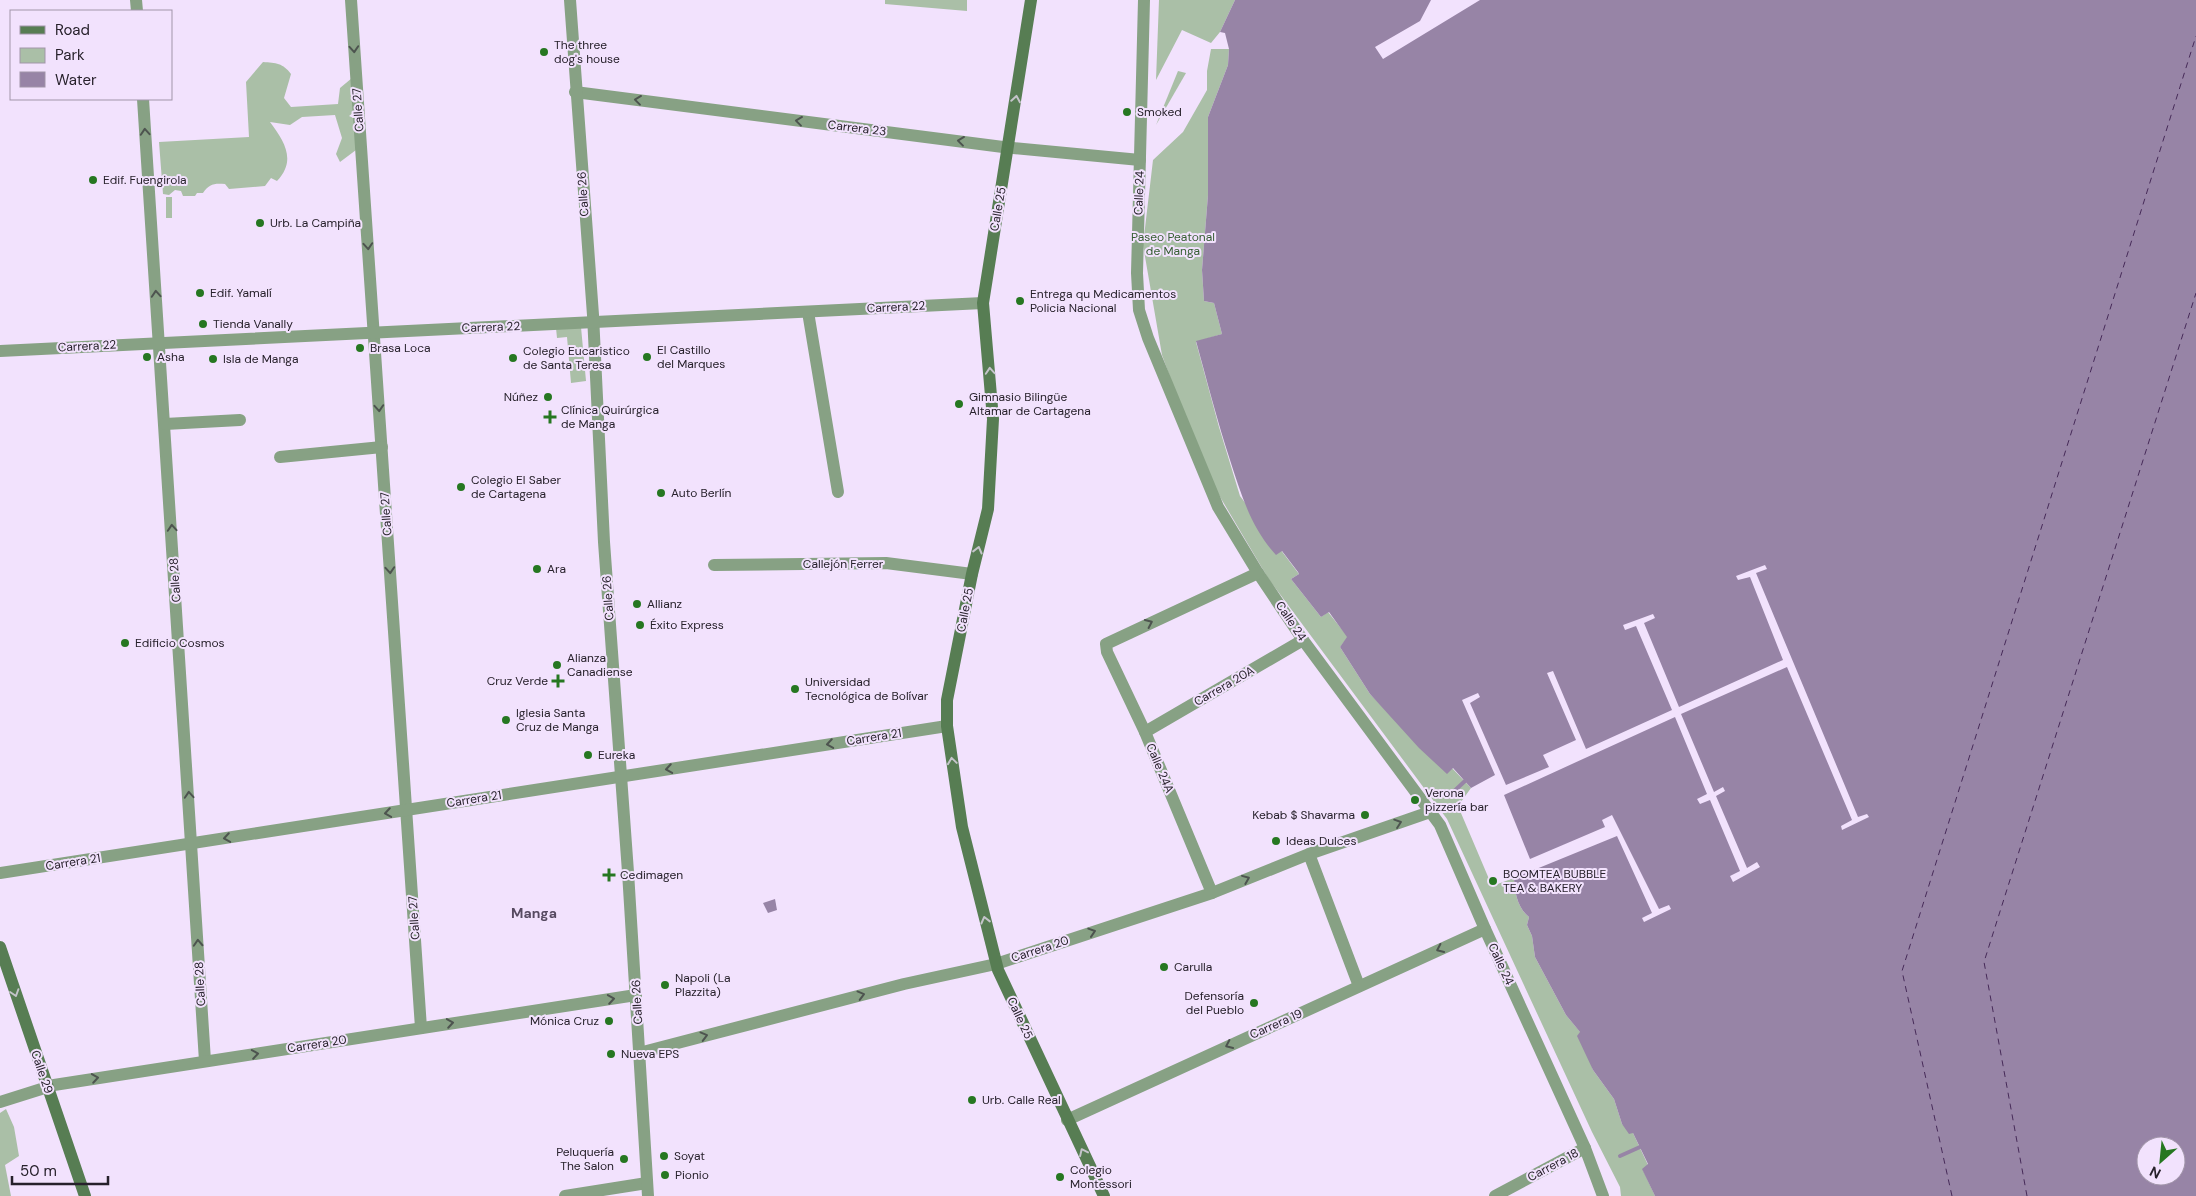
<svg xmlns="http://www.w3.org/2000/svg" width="2196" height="1196" viewBox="0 0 2196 1196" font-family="'DM Sans',sans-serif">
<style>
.green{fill:#aabfa7}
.water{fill:#9784a6;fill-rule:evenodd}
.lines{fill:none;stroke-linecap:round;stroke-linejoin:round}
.stream{stroke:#9784a6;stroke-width:4}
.ferry{stroke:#462a58;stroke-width:1;stroke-dasharray:6 5;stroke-linecap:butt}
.minor{stroke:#87a184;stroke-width:12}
.tertiary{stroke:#87a184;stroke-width:12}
.secondary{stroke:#577d53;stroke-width:12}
.oneway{stroke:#4d544f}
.oneway2{stroke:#c4c4ca}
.poi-dot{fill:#267721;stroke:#f2e2fd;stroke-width:2}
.labels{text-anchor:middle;stroke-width:4;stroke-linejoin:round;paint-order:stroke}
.poi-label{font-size:12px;fill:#27212b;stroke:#f2e2fd;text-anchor:start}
.street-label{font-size:12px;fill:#27212b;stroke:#f2e2fd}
.park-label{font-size:12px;fill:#355e32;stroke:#f2e2fd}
.neighbourhood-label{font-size:14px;font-weight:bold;fill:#574a61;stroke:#f2e2fd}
</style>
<rect width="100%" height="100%" fill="#f2e2fd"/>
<!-- green -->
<g class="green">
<polygon points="885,0 967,0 967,11 885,4"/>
<polygon points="1159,0 1235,0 1220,32 1211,43 1182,30 1156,80"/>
<path d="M1211,49h18l-1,16 -20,52v78l-6,75 2,31 10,2 8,31 -26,8 23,85 21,69 59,78 -8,5 30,38 7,-5 20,25 -8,10 30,47 77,79 5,-5 19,20 -13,18 34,80 22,-8c1,15 3,29 15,39l-2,8 5,11 3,21 31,58 15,18 12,37 21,29 8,25 11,9 15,32 -5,5 12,26h-34l-1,-9 -28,-55 -145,-313 -179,-241 -65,-110 -41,-113 -19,-110 10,-85 30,-28 24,-42v-19z"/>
<path d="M263,62c13,1 20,1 28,12l-7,24 7,9 47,-3 2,-16 12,-10 6,31 -9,7 11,5 -4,29 -16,12 -4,-8 6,-16 -7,-23 -33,2 -12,8 -20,-3c14,19 27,38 7,59l-6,-3 -6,8 -36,3 -4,-5c-11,-1 -16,0 -22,9h-6l-2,3h-12l-2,-5 -6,-1 -6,5 -6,-1 -4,-52 90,-5 -3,-55z"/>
<polygon points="1178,71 1186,73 1156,125"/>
<rect x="166" y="197" width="6" height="21"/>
<polygon points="581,327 586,381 571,383 567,337 557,338 556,328"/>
<polygon points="6,1109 14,1127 19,1156 5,1165 11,1196 0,1196 0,1113"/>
</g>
<!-- water -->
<g class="water">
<path d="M1235,0h196l-11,21 -45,26 8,12 97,-59h716v1196h-541l-13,-27 6,-5 -15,-31 -4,1 -7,-10 -8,-25 -21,-29 -16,-34 3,-4 -14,-17 -31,-58 -3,-21 -5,-11 2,-8c-12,-10 -14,-24 -15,-39l103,-42 35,77 -10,5 2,4 27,-13 -2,-4 -10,4 -47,-94 -10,5 3,7 -75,32 -26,-64 171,-78 32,77 -10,5 3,5 10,-4 30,71 -10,5 3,6 27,-15 -3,-5 -10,6 -31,-72 9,-5 -2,-4 -9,5 -33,-78 106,-47 65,153 -11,6 1,4 27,-13 -2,-3 -9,3 -102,-244 11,-4 -2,-4 -29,11 2,4 12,-3 33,83 -104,47 -35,-84 11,-5 -2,-4 -30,11 2,5 11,-4 36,84 -86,39 -33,-78 -6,2 29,67 -33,15 6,12 -43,18 -36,-82 10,-6 -2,-4 -16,7 33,75 -24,13 -18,-20 -6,6 -28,-26 -49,-54 -30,-47 7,-10 -18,-25 -8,5 -30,-38 8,-5 -1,-2 -16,-21 -6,4c-25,-27 -35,-61 -46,-95 -13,-40 -23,-79 -34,-119l26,-7 -8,-31 -10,-2 -2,-31 6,-75v-78l20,-52 1,-16 -4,-16 -5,-1zM2146,1146h30v30h-30z"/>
<polygon points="775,899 777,910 768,913 763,903"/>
</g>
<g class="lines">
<!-- stream -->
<g class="stream">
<polyline points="1448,797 1466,780"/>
<polyline points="1620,1156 1640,1147"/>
</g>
<!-- ferry -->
<g class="ferry">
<polyline points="1952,1196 1902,971 2196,36"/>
<polyline points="2027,1196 1984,962 2196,293"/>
</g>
<!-- minor -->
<g class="minor">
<polyline points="136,0 137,11"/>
<polyline points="351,0 421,1028"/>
<polyline points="1144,0 1137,273 1139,310 1148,338 1218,507 1258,573 1303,640 1440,825 1485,929 1585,1148 1603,1196"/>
<polyline points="575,92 1003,147 1140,160"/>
<polyline points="143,99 205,1061"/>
<polyline points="808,312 838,492"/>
<polyline points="165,424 240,420"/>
<polyline points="280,457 382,447"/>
<polyline points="714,565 886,563 972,574"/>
<polyline points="1145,732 1303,640"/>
<polyline points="1309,854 1359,986"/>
<polyline points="0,873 947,726"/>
<polyline points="1212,893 1145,732 1107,652 1106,644 1258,573"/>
<polyline points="639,1053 904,984 996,964 1212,893 1309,854 1430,812"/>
<polyline points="0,1102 54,1085 636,995"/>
<polyline points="1067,1120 1485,929"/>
<polyline points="565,1196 647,1183"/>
<polyline points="1495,1196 1585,1148"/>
</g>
<!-- tertiary -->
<g class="tertiary">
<polyline points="570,0 593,315 604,542 628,872 648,1196"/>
<polyline points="0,351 983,303"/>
</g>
<!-- secondary -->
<g class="secondary">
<polyline points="1031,0 983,303 993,419 988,509 972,574 947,700 947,726 962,827 998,970 1104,1196"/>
<polyline points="0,947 85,1196"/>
</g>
</g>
<!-- one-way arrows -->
<defs><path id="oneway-chevron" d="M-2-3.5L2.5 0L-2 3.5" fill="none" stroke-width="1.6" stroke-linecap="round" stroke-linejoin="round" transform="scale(1.25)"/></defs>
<g class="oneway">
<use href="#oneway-chevron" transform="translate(354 49) rotate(86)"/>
<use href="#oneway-chevron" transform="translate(638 100) rotate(-173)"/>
<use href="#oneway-chevron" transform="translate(799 121) rotate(-173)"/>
<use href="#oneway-chevron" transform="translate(145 132) rotate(-94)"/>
<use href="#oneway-chevron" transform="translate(961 141) rotate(-173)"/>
<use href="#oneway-chevron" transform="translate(368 246) rotate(86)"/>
<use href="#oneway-chevron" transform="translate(156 294) rotate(-94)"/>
<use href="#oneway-chevron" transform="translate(379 408) rotate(86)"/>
<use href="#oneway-chevron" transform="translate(172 528) rotate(-94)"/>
<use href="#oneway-chevron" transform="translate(390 570) rotate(86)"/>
<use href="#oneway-chevron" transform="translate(1149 623) rotate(-25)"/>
<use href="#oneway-chevron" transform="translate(830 744) rotate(171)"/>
<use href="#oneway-chevron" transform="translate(669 769) rotate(171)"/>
<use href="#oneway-chevron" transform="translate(189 795) rotate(-94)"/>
<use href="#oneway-chevron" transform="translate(388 813) rotate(171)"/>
<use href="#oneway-chevron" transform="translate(1398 823) rotate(-19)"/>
<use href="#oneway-chevron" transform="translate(227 838) rotate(171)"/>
<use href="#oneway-chevron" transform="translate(1246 879) rotate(-22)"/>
<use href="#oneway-chevron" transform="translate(1092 932) rotate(-18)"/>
<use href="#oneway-chevron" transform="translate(198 943) rotate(-93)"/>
<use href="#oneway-chevron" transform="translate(1440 949) rotate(155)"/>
<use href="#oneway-chevron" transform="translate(861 995) rotate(-15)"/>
<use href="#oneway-chevron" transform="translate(611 999) rotate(-9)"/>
<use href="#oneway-chevron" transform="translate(450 1023) rotate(-9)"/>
<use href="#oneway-chevron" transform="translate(704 1036) rotate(-15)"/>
<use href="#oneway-chevron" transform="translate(1229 1045) rotate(155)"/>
<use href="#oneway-chevron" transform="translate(255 1054) rotate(-9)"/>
<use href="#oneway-chevron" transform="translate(95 1078) rotate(-9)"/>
</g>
<g class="oneway2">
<use href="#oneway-chevron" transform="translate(1016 99) rotate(-81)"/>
<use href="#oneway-chevron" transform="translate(990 371) rotate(-94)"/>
<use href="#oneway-chevron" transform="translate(978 550) rotate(-76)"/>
<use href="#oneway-chevron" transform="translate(952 761) rotate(-98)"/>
<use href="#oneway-chevron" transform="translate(985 920) rotate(-104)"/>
<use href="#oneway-chevron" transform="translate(15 993) rotate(72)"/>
<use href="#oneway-chevron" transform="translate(1083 1152) rotate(-115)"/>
</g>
<!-- markers -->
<g class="poi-dot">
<circle cx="544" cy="52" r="5"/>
<circle cx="1127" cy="112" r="5"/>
<circle cx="93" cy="180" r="5"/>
<circle cx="260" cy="223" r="5"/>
<circle cx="200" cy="293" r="5"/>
<circle cx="1020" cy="301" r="5"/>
<circle cx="203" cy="324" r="5"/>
<circle cx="360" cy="348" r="5"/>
<circle cx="147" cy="357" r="5"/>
<circle cx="647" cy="357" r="5"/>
<circle cx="513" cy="358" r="5"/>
<circle cx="213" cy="359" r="5"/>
<circle cx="548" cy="397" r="5"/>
<circle cx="959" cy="404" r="5"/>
<path d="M547.5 409.5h5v5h5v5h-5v5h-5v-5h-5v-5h5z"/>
<circle cx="461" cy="487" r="5"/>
<circle cx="661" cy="493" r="5"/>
<circle cx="537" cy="569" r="5"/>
<circle cx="637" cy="604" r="5"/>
<circle cx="640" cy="625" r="5"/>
<circle cx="125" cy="643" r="5"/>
<circle cx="557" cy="665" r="5"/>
<path d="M555.5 673.5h5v5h5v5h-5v5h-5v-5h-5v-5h5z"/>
<circle cx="795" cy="689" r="5"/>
<circle cx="506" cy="720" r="5"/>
<circle cx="588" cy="755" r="5"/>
<circle cx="1415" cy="800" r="5"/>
<circle cx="1365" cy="815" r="5"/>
<circle cx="1276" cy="841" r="5"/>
<path d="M606.5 867.5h5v5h5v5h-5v5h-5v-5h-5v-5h5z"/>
<circle cx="1493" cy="881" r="5"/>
<circle cx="1164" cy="967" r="5"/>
<circle cx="665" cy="985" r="5"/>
<circle cx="1254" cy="1003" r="5"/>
<circle cx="609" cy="1021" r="5"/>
<circle cx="611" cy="1054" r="5"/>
<circle cx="972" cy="1100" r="5"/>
<circle cx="664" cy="1156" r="5"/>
<circle cx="624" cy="1159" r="5"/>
<circle cx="665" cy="1175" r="5"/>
<circle cx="1060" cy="1177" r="5"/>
</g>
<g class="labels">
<!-- poi labels -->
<g class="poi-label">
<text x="554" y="49">The three<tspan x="554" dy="14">dog's house</tspan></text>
<text x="1137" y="116">Smoked</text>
<text x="103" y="184">Edif. Fuengirola</text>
<text x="270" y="227">Urb. La Campiña</text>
<text x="210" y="297">Edif. Yamalí</text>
<text x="1030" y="298">Entrega qu Medicamentos<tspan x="1030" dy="14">Policia Nacional</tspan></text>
<text x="213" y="328">Tienda Vanally</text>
<text x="370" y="352">Brasa Loca</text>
<text x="657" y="354">El Castillo<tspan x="657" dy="14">del Marques</tspan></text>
<text x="523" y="355">Colegio Eucaristico<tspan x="523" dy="14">de Santa Teresa</tspan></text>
<text x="157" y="361">Asha</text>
<text x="223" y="363">Isla de Manga</text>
<text x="538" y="401" text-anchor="end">Núñez</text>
<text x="969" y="401">Gimnasio Bilingüe<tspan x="969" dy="14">Altamar de Cartagena</tspan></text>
<text x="561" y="414">Clínica Quirúrgica<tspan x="561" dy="14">de Manga</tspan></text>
<text x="471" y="484">Colegio El Saber<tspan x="471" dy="14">de Cartagena</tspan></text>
<text x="671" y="497">Auto Berlín</text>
<text x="547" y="573">Ara</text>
<text x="647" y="608">Allianz</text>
<text x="650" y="629">Éxito Express</text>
<text x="135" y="647">Edificio Cosmos</text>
<text x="567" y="662">Alianza<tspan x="567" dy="14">Canadiense</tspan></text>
<text x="548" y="685" text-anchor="end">Cruz Verde</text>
<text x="805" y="686">Universidad<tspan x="805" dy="14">Tecnológica de Bolívar</tspan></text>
<text x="516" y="717">Iglesia Santa<tspan x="516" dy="14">Cruz de Manga</tspan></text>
<text x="598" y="759">Eureka</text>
<text x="1425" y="797">Verona<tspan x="1425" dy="14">pizzería bar</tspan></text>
<text x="1355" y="819" text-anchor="end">Kebab $ Shavarma</text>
<text x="1286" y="845">Ideas Dulces</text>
<text x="1503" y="878">BOOMTEA BUBBLE<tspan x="1503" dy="14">TEA &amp; BAKERY</tspan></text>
<text x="620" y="879">Cedimagen</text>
<text x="1174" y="971">Carulla</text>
<text x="675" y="982">Napoli (La<tspan x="675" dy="14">Plazzita)</tspan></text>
<text x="1244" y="1000" text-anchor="end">Defensoría<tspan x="1244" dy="14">del Pueblo</tspan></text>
<text x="599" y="1025" text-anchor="end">Mónica Cruz</text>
<text x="621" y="1058">Nueva EPS</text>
<text x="982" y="1104">Urb. Calle Real</text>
<text x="614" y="1156" text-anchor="end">Peluquería<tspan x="614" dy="14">The Salon</tspan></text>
<text x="674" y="1160">Soyat</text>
<text x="1070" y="1174">Colegio<tspan x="1070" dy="14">Montessori</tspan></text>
<text x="675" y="1179">Pionio</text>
</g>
<!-- street labels -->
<g class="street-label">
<text transform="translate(358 110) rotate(-94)" y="4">Calle 27</text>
<text transform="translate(857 128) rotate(7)" y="4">Carrera 23</text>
<text transform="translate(1139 193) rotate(-88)" y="4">Calle 24</text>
<text transform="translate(583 194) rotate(-94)" y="4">Calle 26</text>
<text transform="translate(998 209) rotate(-80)" y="4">Calle 25</text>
<text transform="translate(896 307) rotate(-3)" y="4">Carrera 22</text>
<text transform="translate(491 327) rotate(-2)" y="4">Carrera 22</text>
<text transform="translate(87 346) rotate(-3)" y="4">Carrera 22</text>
<text transform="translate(386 514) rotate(-94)" y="4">Calle 27</text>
<text x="843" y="568">Callejón Ferrer</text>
<text transform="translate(175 580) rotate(-94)" y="4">Calle 28</text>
<text transform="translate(608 598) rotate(-94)" y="4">Calle 26</text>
<text transform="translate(965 610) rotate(-79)" y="4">Calle 25</text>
<text transform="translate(1291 621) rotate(56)" y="4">Calle 24</text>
<text transform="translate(1224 686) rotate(-30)" y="4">Carrera 20A</text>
<text transform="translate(874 737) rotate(-9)" y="4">Carrera 21</text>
<text transform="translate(1160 768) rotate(67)" y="4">Calle 24A</text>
<text transform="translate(474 799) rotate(-9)" y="4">Carrera 21</text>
<text transform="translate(73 862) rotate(-9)" y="4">Carrera 21</text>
<text transform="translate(414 918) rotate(-94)" y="4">Calle 27</text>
<text transform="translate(1040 949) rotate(-18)" y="4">Carrera 20</text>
<text transform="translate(1501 964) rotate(65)" y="4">Calle 24</text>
<text transform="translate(200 984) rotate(-93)" y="4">Calle 28</text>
<text transform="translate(637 1002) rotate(-93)" y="4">Calle 26</text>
<text transform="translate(1020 1018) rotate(65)" y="4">Calle 25</text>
<text transform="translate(1276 1024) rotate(-24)" y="4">Carrera 19</text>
<text transform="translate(317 1044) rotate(-9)" y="4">Carrera 20</text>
<text transform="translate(42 1072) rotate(71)" y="4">Calle 29</text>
<text transform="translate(1553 1165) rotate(-28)" y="4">Carrera 18</text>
</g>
<!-- park labels -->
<g class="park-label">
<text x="1173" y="241">Paseo Peatonal<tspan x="1173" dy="14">de Manga</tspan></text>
</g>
<!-- neighbourhood labels -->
<g class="neighbourhood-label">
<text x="534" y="918">Manga</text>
</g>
</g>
<!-- legend -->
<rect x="10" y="10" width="162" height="90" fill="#f2e2fd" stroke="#a195a9"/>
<rect x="20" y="26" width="25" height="8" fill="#577d53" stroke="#a195a9"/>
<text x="55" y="35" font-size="15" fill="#27212b">Road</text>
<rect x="20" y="48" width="25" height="15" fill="#aabfa7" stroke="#a195a9"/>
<text x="55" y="60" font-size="15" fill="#27212b">Park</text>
<rect x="20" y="72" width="25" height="15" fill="#9784a6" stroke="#a195a9"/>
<text x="55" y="85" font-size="15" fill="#27212b">Water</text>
<!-- north arrow -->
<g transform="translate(2161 1161) rotate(207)"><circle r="24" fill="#f2e2fd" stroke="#a195a9"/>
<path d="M0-4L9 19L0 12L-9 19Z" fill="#267721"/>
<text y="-8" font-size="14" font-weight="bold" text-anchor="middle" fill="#27212b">N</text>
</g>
<!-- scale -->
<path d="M12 1176v8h96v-8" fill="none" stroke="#27212b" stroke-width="2.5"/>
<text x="20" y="1176" font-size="15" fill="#27212b" stroke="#f2e2fd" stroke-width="4" paint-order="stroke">50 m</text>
</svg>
